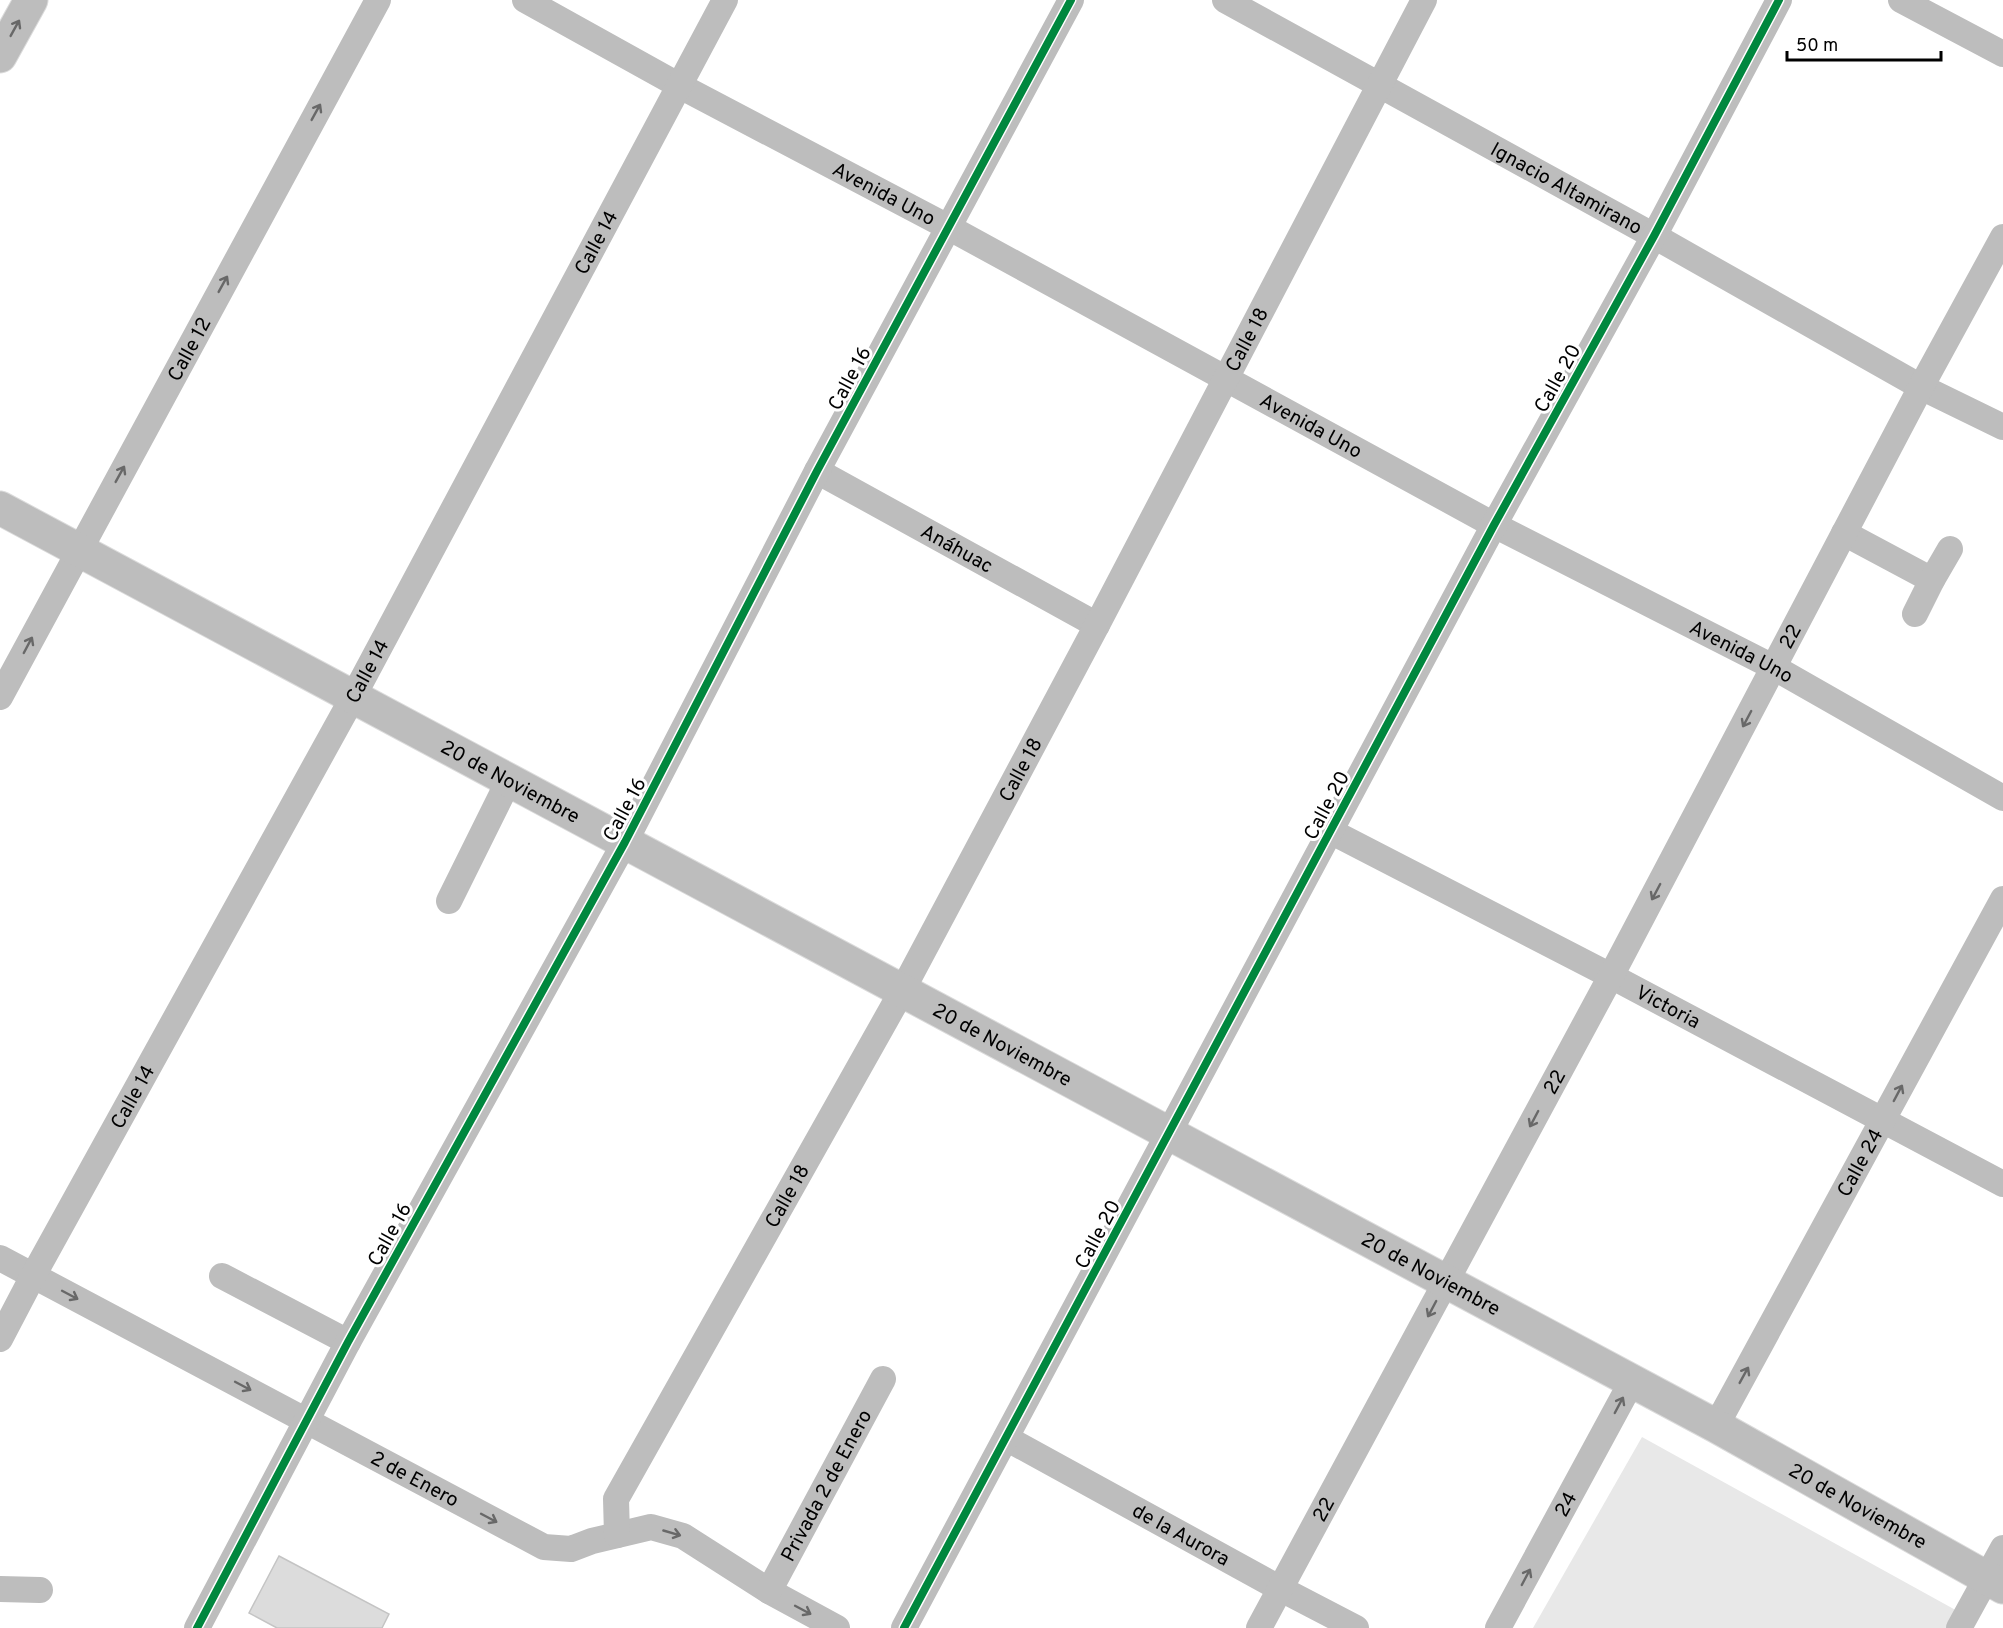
<svg xmlns="http://www.w3.org/2000/svg" width="2003" height="1628" viewBox="0 0 2003 1628" font-family="Overpass,sans-serif">
<style>
.green{fill:#e8e8e8}
.building{fill:#dcdcdc;stroke:#c4c4c4;stroke-width:1.5}
.lines{fill:none;stroke-linecap:round;stroke-linejoin:round}
.major-casing{stroke:#dbdbdb;stroke-width:35}
.minor{stroke:#bdbdbd;stroke-width:26}
.major{stroke:#bdbdbd;stroke-width:33}
.cycleway-casing{stroke:#fff;stroke-width:11}
.cycleway{stroke:#00873e;stroke-width:8}
.oneway{stroke:#686868}
.labels{text-anchor:middle;stroke-width:6;stroke-linejoin:round;paint-order:stroke}
.street-label{font-size:20px;fill:#000;stroke:#fff}
</style>
<rect width="100%" height="100%" fill="#fff"/>
<!-- green -->
<polygon class="green" points="1642,1437 1961,1613 1953,1628 1533,1628"/>
<!-- building -->
<polygon class="building" points="279,1556 389,1614 382,1628 277,1628 249,1613"/>
<g class="lines">
<!-- major casing -->
<g class="major-casing">
<g id="major">
<polyline points="0,56 31,0"/>
<path id="s14" d="M0,508l1716,918 287,161"/>
</g>
</g>
<!-- minor -->
<g class="minor">
<path id="s1" d="M525,0l155,86 268,141 546,298 281,143 228,130"/>
<path id="s2" d="M1225,0l429,236 267,151 82,40"/>
<polyline points="1901,0 2003,54"/>
<path id="s3" d="M817,471l280,154"/>
<polyline points="1844,533 1932,580"/>
<polyline points="1915,614 1932,580 1950,549"/>
<path id="s4" d="M0,697l378,-697"/>
<path id="s5" d="M1330,831l281,145 392,208"/>
<polyline points="449,901 509,780"/>
<path id="s6" d="M0,1258l544,289 27,2 21,-8 59,-14 32,9 86,55 68,37"/>
<polyline points="222,1276 348,1342"/>
<path id="s7" d="M0,1339l33,-63 320,-579 372,-697"/>
<path id="s8" d="M1716,1426l287,-527"/>
<path id="s9" d="M1006,1438l275,151 75,39"/>
<path id="s10" d="M617,1535l-1,-36 286,-508 195,-366 327,-625"/>
<polyline points="0,1589 40,1590"/>
<path id="s11" d="M769,1591l114,-212"/>
<polyline points="197,1628 348,1342 625,842 817,471 1071,0"/>
<polyline points="904,1628 1494,525 1654,236 1779,0"/>
<path id="s12" d="M1259,1628l352,-652 310,-589 82,-150"/>
<path id="s13" d="M1498,1628l134,-247"/>
<polyline points="1959,1628 2003,1548"/>
</g>
<!-- major -->
<use href="#major" class="major"/>
<!-- cycleway casing -->
<g class="cycleway-casing">
<g id="cycleway">
<polyline points="197,1628 348,1342 625,842 817,471 1071,0"/>
<polyline points="904,1628 1494,525 1654,236 1779,0"/>
</g>
</g>
<!-- cycleway -->
<use href="#cycleway" class="cycleway"/>
</g>
<!-- one-way arrows -->
<defs><path id="oneway-shaft" d="M-6 0H5M1.5-3L5.5 0L1.5 3" fill="none" stroke-width="1.6" stroke-linecap="round" stroke-linejoin="round" transform="scale(1.5)"/></defs>
<g class="oneway">
<use href="#oneway-shaft" transform="translate(15 28) rotate(-61)"/>
<use href="#oneway-shaft" transform="translate(316 112) rotate(-61)"/>
<use href="#oneway-shaft" transform="translate(223 284) rotate(-61)"/>
<use href="#oneway-shaft" transform="translate(120 474) rotate(-61)"/>
<use href="#oneway-shaft" transform="translate(28 645) rotate(-62)"/>
<use href="#oneway-shaft" transform="translate(1747 719) rotate(118)"/>
<use href="#oneway-shaft" transform="translate(1656 892) rotate(118)"/>
<use href="#oneway-shaft" transform="translate(1898 1093) rotate(-62)"/>
<use href="#oneway-shaft" transform="translate(1534 1119) rotate(118)"/>
<use href="#oneway-shaft" transform="translate(70 1295) rotate(28)"/>
<use href="#oneway-shaft" transform="translate(1432 1309) rotate(118)"/>
<use href="#oneway-shaft" transform="translate(1744 1375) rotate(-61)"/>
<use href="#oneway-shaft" transform="translate(243 1386) rotate(28)"/>
<use href="#oneway-shaft" transform="translate(1619 1405) rotate(-62)"/>
<use href="#oneway-shaft" transform="translate(489 1518) rotate(28)"/>
<use href="#oneway-shaft" transform="translate(672 1533) rotate(16)"/>
<use href="#oneway-shaft" transform="translate(1526 1577) rotate(-62)"/>
<use href="#oneway-shaft" transform="translate(803 1610) rotate(28)"/>
</g>
<g class="labels">
<!-- street labels -->
<g class="street-label">
<text dy="7" stroke="none"><textPath href="#s2" startOffset="390">Ignacio Altamirano</textPath></text>
<text dy="7" stroke="none"><textPath href="#s1" startOffset="408">Avenida Uno</textPath></text>
<text dy="7" stroke="none"><textPath href="#s7" startOffset="1248">Calle 14</textPath></text>
<text dy="7" stroke="none"><textPath href="#s10" startOffset="1356">Calle 18</textPath></text>
<text dy="7" stroke="none"><textPath href="#s4" startOffset="396">Calle 12</textPath></text>
<text transform="translate(849 378) rotate(-62)" y="7">Calle 16</text>
<text transform="translate(1557 378) rotate(-61)" y="7">Calle 20</text>
<text dy="7" stroke="none"><textPath href="#s1" startOffset="894">Avenida Uno</textPath></text>
<text dy="7" stroke="none"><textPath href="#s3" startOffset="160">Anáhuac</textPath></text>
<text dy="7" stroke="none"><textPath href="#s12" startOffset="1125">22</textPath></text>
<text dy="7" stroke="none"><textPath href="#s1" startOffset="1380">Avenida Uno</textPath></text>
<text dy="7" stroke="none"><textPath href="#s7" startOffset="762">Calle 14</textPath></text>
<text dy="7" stroke="none"><textPath href="#s10" startOffset="870">Calle 18</textPath></text>
<text dy="7" stroke="none"><textPath href="#s14" startOffset="579">20 de Noviembre</textPath></text>
<text transform="translate(1326 805) rotate(-62)" y="7">Calle 20</text>
<text transform="translate(624 809) rotate(-62)" y="7">Calle 16</text>
<text dy="7" stroke="none"><textPath href="#s5" startOffset="381">Victoria</textPath></text>
<text dy="7" stroke="none"><textPath href="#s14" startOffset="1137">20 de Noviembre</textPath></text>
<text dy="7" stroke="none"><textPath href="#s12" startOffset="621">22</textPath></text>
<text dy="7" stroke="none"><textPath href="#s7" startOffset="276">Calle 14</textPath></text>
<text dy="7" stroke="none"><textPath href="#s8" startOffset="300">Calle 24</textPath></text>
<text dy="7" stroke="none"><textPath href="#s10" startOffset="384">Calle 18</textPath></text>
<text transform="translate(389 1234) rotate(-61)" y="7">Calle 16</text>
<text transform="translate(1097 1234) rotate(-62)" y="7">Calle 20</text>
<text dy="7" stroke="none"><textPath href="#s14" startOffset="1623">20 de Noviembre</textPath></text>
<text dy="7" stroke="none"><textPath href="#s6" startOffset="470">2 de Enero</textPath></text>
<text dy="7" stroke="none"><textPath href="#s11" startOffset="120">Privada 2 de Enero</textPath></text>
<text dy="7" stroke="none"><textPath href="#s13" startOffset="141">24</textPath></text>
<text dy="7" stroke="none"><textPath href="#s14" startOffset="2109">20 de Noviembre</textPath></text>
<text dy="7" stroke="none"><textPath href="#s12" startOffset="135">22</textPath></text>
<text dy="7" stroke="none"><textPath href="#s9" startOffset="200">de la Aurora</textPath></text>
</g>
</g>
<!-- scale -->
<path d="M1787 51v9h154v-9" fill="none" stroke="#000000" stroke-width="3"/>
<text x="1796" y="51" font-size="18" fill="#000000" stroke="#ffffff" stroke-width="4.5" paint-order="stroke">50 m</text>
</svg>
